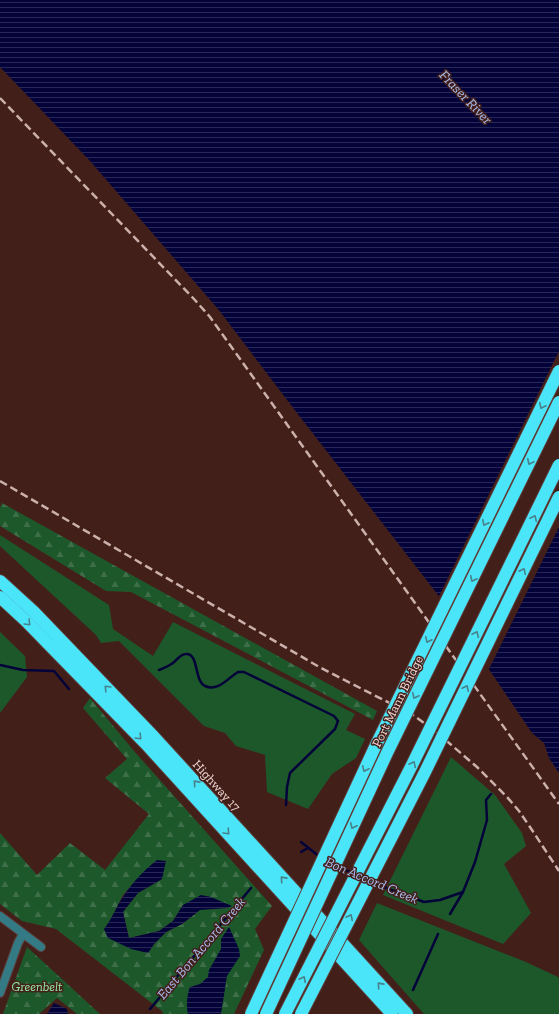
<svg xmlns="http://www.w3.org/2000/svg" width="559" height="1014" viewBox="0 0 559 1014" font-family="'Zilla Slab',serif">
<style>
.grass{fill:#1d582b}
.forest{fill:url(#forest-firs);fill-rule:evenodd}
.water{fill:url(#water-rules)}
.pier{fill:#431f1a}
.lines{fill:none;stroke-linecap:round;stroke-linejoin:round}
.stream{stroke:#030339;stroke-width:2.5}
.street-casing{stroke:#5f3c38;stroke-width:10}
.highway-casing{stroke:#5f3c38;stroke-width:14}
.street{stroke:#337a85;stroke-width:8}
.highway{stroke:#4be5fa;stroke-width:12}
.rail{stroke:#cbb0ac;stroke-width:2.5;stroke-dasharray:8 4;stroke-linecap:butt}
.highway-bridge-casing{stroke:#5f3c38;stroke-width:14;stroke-linecap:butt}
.highway-bridge{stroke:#4be5fa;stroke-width:12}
.oneway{stroke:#47828a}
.labels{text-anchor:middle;stroke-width:3;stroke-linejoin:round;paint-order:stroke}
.street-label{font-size:13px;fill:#f0d7d3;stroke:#431f1a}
.park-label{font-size:13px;font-style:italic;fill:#96eca4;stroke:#431f1a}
.water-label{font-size:14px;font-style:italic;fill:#aabff3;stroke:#431f1a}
</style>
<defs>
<pattern id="forest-firs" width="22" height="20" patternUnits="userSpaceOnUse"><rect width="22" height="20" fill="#1d582b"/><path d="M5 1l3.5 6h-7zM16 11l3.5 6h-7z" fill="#3e6f49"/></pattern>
<pattern id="water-rules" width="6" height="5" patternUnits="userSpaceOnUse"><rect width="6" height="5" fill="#030339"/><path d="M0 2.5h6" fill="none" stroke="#282755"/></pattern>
</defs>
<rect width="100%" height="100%" fill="#431f1a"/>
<!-- grass -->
<g class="grass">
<polygon points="0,535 109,605 113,629 153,656 173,622 355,714 346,730 365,739 356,758 332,774 308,809 267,792 265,755 236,746 225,733 204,726 119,641 101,643 96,635 0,546"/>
<polygon points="0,632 25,656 27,677 0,713"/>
<polygon points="451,757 495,795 522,833 526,846 504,864 531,913 503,944 383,895"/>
<polygon points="377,903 526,962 558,977 559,978 559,1014 424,1014 359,940"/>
</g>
<!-- forest -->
<g class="forest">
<polygon points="2,503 377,711 373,720 131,592 106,591 0,526 0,508"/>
<path d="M90,698l44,53 138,155 -17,23 9,21 -30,64h-71l-1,-3 -106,-82 -34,-8 -22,-17v-71l37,42 33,-32 35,27 44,-56 -44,-36 22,-19 -44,-51zM162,879l-24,14 -15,19 6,26 30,-7 14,-10 10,-16 17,5 -18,14 -16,8 -12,12 -6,9 -44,-24 6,-8 13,-26 12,-13z"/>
<polygon points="27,947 100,1014 77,1014 57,998 39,1014 3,1014"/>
</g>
<!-- water -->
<g class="water">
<polygon points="0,0 559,0 559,773 549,758 544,743 532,733 445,604 297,413 218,309 90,161 0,67"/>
<path d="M157,860l9,1 -4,18 -24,14 -15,19 6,26 30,-7 14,-10 10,-16 18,-10 10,2 21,9 -5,2 -27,2 -18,14 -16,8 -12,12 -6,9 -17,-4 -23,-11 -4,-9c8,-10 12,-22 19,-32 9,-14 21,-27 34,-37z"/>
<path d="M229,927l10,22 1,7 -13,20 -6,38h-33c-2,-9 -1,-19 2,-27l10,-3 8,-7 1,-7 12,-21v-10z"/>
<polygon points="54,1003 67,1009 68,1014 47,1014"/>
</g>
<!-- pier -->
<polygon class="pier" points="559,351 559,527 488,671 438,598"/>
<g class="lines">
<!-- stream -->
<g class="stream">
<polyline points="0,665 23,670 54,671 69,689"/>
<path d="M159,670c5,-2 10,-4 14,-7 4,-3 7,-9 13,-9 13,-1 8,27 19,32 13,6 23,-8 33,-14h6l90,44 4,5 -3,8 -45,44 -3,14 -1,18"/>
<polyline points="301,842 320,857"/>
<polyline points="301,852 308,848"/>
<polyline points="338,867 352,873"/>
<polyline points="373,883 424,902 440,900 463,892 475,862 487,820 486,800 491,794"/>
<polyline points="450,914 463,892"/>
<polyline points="413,990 438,934"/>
<polyline points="150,1009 251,888"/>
</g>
<!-- street casing -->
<g class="street-casing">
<g id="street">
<polyline points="0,916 41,947"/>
<polyline points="0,993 18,943 23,934"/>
</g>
</g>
<!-- highway casing -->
<g class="highway-casing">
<g id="highway">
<polyline points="0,581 34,612 154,737 407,1014"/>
<polyline points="0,597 26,621 146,744 392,1014"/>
</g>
</g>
<!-- street -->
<use href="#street" class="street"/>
<!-- highway -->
<use href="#highway" class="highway"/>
<!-- rail -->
<g class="rail">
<polyline points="0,98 194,299 210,317 559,804"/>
<polyline points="0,481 321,668 413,715 435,731 477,767 507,797 519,811 532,830 559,871"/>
</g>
<!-- highway-bridge casing -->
<g class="highway-bridge-casing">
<g id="highway-bridge">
<polyline points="251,1014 375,747 559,371"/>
<polyline points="266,1014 387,753 559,402"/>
<polyline points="285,1014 412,765 559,465"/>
<polyline points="301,1014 425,772 559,497"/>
</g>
</g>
<!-- highway-bridge -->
<use href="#highway-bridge" class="highway-bridge"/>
</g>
<!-- one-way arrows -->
<defs><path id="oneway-chevron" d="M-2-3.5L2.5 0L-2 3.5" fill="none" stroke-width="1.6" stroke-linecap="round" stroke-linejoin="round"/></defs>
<g class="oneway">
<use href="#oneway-chevron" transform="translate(542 406) rotate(116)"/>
<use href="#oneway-chevron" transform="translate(530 462) rotate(116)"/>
<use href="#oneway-chevron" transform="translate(534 518) rotate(-64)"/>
<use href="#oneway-chevron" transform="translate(485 523) rotate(116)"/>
<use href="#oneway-chevron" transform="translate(523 571) rotate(-64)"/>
<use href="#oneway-chevron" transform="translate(473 579) rotate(116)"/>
<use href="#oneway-chevron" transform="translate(28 623) rotate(45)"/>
<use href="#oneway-chevron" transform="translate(476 634) rotate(-64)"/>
<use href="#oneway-chevron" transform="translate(428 640) rotate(116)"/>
<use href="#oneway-chevron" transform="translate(107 688) rotate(-134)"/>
<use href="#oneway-chevron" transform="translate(466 688) rotate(-64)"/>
<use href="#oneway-chevron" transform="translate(415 696) rotate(116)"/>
<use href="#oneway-chevron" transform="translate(139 737) rotate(46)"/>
<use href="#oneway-chevron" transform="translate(413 764) rotate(-64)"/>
<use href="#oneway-chevron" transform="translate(365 769) rotate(115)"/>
<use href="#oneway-chevron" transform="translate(196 783) rotate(-132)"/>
<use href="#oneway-chevron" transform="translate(353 826) rotate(115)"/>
<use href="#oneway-chevron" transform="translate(227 832) rotate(47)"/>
<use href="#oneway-chevron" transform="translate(283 879) rotate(-132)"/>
<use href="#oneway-chevron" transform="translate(350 917) rotate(-63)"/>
<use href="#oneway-chevron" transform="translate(303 979) rotate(-63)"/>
<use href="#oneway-chevron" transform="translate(380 985) rotate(-132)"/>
</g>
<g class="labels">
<!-- street labels -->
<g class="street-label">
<text transform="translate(397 701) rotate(-64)" y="5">Port Mann Bridge</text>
<text transform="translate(217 785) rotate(48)" y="5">Highway 17</text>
</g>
<!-- park labels -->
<g class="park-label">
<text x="37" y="991">Greenbelt</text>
</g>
<!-- water labels -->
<g class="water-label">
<text transform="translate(466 97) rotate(46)" y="5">Fraser River</text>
<text transform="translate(372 880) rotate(23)" y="5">Bon Accord Creek</text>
<text transform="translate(201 948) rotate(-50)" y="5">East Bon Accord Creek</text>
</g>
</g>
</svg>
